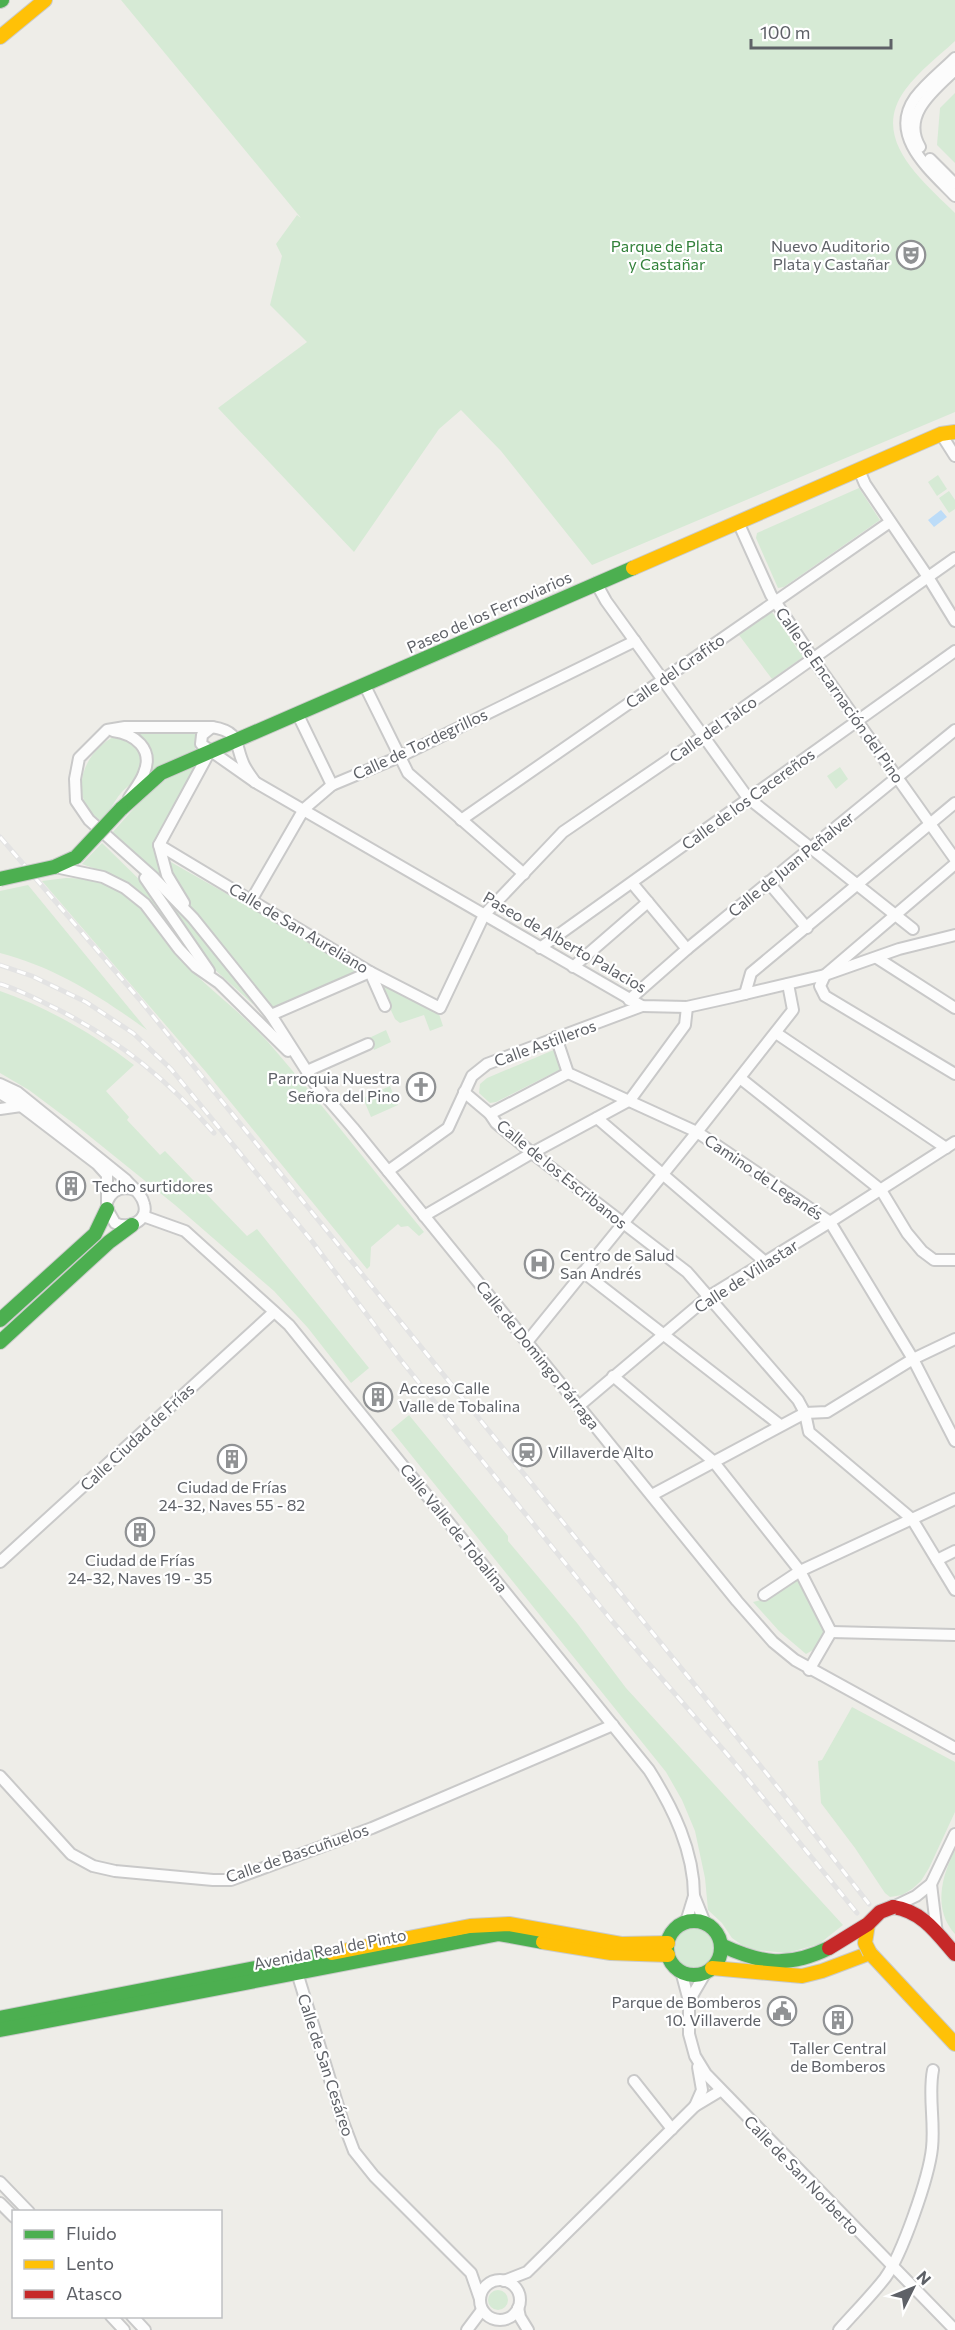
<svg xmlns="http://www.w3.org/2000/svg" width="955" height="2330" viewBox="0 0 955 2330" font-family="Commissioner,sans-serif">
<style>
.green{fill:#d6ead5}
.water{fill:#bcdcf8}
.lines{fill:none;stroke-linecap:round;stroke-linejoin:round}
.street-casing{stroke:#c9c9c9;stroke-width:14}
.fast-casing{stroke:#cacbca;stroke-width:16}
.slow-casing{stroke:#cacbca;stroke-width:16}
.jam-casing{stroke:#cacbca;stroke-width:16}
.street{stroke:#fcfcfc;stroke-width:10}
.fast{stroke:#4caf50;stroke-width:14}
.slow{stroke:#ffc107;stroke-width:14}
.jam{stroke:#c62828;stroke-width:14}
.rail-casing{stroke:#e3e3e3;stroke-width:5}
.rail{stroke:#fff;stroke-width:3;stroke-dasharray:9;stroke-linecap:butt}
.fast-bridge-casing{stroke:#cacbca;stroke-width:16;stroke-linecap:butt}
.slow-bridge-casing{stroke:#cacbca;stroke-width:16;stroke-linecap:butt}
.jam-bridge-casing{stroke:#cacbca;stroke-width:16;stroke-linecap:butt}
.fast-bridge{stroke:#4caf50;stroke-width:14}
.slow-bridge{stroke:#ffc107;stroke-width:14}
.jam-bridge{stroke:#c62828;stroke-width:14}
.labels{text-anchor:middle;stroke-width:4.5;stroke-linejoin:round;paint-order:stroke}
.park-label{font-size:16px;fill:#32813a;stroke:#fff}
.poi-label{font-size:16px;fill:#5e6167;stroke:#fff;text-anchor:start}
.street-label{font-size:16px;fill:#5e6167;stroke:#fff}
</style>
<rect width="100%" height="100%" fill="#eeede8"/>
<!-- green -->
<g class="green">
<path d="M121,0h834v41c-16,15 -36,30 -50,49 -36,49 18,91 50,123v199l-363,153 -91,-114 -40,-41 -22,19 -85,123 -136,-144 89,-66 -37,-37 12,-49 -6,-12 21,-29 4,3z"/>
<polygon points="955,93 955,163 937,145 940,108"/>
<polygon points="938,475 947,489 937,496 928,482"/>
<polygon points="859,488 880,520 784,587 778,588 756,538 757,533"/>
<polygon points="949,491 955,500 955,509 949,513 939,498"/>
<polygon points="772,612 803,657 772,679 739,635"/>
<path d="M134,731l58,1 3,1 1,14 -2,4 -44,22c3,-14 -6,-32 -16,-42z"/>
<path d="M115,736c20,4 36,20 23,40 -4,7 -12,11 -17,17 -8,9 -13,22 -21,32 -5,-6 -11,-12 -14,-19 -13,-28 4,-57 29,-70z"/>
<path d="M201,764l-42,73 7,45 -55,-48c28,-30 49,-60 90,-70z"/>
<polygon points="840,767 848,779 836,789 827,776"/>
<polygon points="102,843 151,891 196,960 182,949 107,873 82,864"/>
<polygon points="169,861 361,970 273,1009 189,906 172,877"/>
<path d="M66,878c21,0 39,4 56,15 26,17 36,44 57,65 28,30 62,54 89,84 54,62 104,127 156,190l-5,4 -11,-10 -7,1 -3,-3 -27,23 -1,19 -3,3 -161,-197 -164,-191z"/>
<polygon points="154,884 170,898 255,1003 253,1004 213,968"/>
<path d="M28,885l119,145c-46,-33 -92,-63 -147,-77v-62z"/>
<polygon points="379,981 439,1014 443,1026 430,1031 424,1015 400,1023 395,1019 378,982"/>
<path d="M0,991c47,16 95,44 134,74l-28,26 23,26 -2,3 33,35 5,-4 82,85 10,-7 112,139 -18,15 -43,-55 -34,-37 -99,-86 -98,-79 -48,-36 -29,-17z"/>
<polygon points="386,1030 391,1042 374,1050 369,1038"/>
<polygon points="556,1049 563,1068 496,1102 490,1103 479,1093 480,1084 487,1078"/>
<polygon points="390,1086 398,1105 371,1117 363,1098"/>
<polygon points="409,1415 508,1536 508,1541 577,1623 626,1688 843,1925 819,1944 787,1953 756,1950 742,1945 732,1938 722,1923 708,1910 705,1878 695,1831 682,1800 666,1772 391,1430"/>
<polygon points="798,1579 826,1629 813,1650 806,1654 779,1631 753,1602 765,1599"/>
<polygon points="852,1707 955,1762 955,1812 929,1868 921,1881 912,1889 902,1895 890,1897 885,1893 855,1848 821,1803 818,1761 822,1760"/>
<path d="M955,1850v84c-22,-24 -14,-57 0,-84z"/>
<circle cx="693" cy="1949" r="21"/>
<circle cx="498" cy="2300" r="10"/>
</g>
<!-- water -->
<polygon class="water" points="941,510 947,517 934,527 928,520"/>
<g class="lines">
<!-- street casing -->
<g class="street-casing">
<g id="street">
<path d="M955,58c-13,13 -29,25 -40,40 -27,38 15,72 40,98"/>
<path d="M920,147c-19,-32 14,-57 35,-77"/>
<polyline points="930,159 955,184"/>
<polyline points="941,434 955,456"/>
<polyline points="859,470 865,484 928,577 955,621"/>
<polyline points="738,522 771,595 816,663 955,859"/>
<polyline points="596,583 606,601 748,798 913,929"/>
<polyline points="365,686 408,773 524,874"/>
<polyline points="298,715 332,785"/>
<polyline points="212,727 202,735 201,744 255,782 642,1006 687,1007 732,997 825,975 899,949 955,935"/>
<path d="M113,731c22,3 41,18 31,42 -3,9 -10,17 -15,25"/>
<path d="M255,782c-4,-6 -8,-11 -11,-17 -10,-21 -2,-33 -32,-38h-87l-18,3 -28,28 -4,21 1,22 13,19 64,57 40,41 78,97 44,69 38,44 384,473 36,41 22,18 160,88"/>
<polyline points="461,820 890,522"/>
<polyline points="159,845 370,972 440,1008 484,915 563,832 702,737 955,558"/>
<polyline points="955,864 825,975 820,986 825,996 955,1074"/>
<polyline points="55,867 103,877 125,888 145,904 179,949 196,967 219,983 288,1051"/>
<polyline points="145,878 209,971"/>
<polyline points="768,882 807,928"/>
<polyline points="632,883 687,949"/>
<polyline points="252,899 304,809 332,785 399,757 635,641"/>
<polyline points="184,903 167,875 159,845 209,753"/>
<polyline points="540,948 955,651"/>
<polyline points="877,958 955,1008"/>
<polyline points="573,967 648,902"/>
<polyline points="745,994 751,973 955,803"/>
<polyline points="629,1000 687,949 955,730"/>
<polyline points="271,1015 370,972 385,1006"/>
<polyline points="776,1033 946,1148"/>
<polyline points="556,1037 568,1073 697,1132 830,1222 913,1359 955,1441"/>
<polyline points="307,1071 368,1044"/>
<polyline points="740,1078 881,1190 907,1233 922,1251 934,1260 955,1260"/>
<path d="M0,1084l17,8 109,88c6,7 16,14 18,24 5,18 -16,25 -29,19l-8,-14v-34l-10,-11 -76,-58 -21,-13"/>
<polyline points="464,1092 490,1114 496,1123 532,1153 687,1272 798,1400 805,1413 809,1432 912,1519 955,1590"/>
<polyline points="0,1109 21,1106"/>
<polyline points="490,1114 568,1073"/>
<polyline points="597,1118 764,1261"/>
<polyline points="388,1171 448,1128 472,1076 487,1064 642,1006"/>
<path d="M107,1202c5,-13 16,-16 28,-12"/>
<path d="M143,1216l42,15 104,94 360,445c24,38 45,81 45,126"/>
<polyline points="424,1216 532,1153 630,1100 685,1025 687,1007"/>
<polyline points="583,1272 780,1425"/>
<polyline points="527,1342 693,1137 793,1010 788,984"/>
<polyline points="613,1376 713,1461 800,1571 831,1632"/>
<polyline points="579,1406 708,1297 830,1222 955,1142"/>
<polyline points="652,1495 805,1413 827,1412 913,1359 955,1339"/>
<polyline points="937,1560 955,1551"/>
<polyline points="0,1562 274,1312"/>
<polyline points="764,1595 800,1571 955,1499"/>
<polyline points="831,1632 955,1635"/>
<polyline points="809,1670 831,1632"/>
<polyline points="0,1776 71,1854 93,1866 115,1871 213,1880 231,1880 372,1828 613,1725"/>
<polyline points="931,1884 937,1934"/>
<polyline points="893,1907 916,1896 931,1884 955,1834"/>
<polyline points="686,1922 694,1896 705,1923"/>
<polyline points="295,1966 343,2122 354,2151 374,2176 471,2273 480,2299"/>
<polyline points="681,1971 689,2001 689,2034 695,2056 706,2074 955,2330"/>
<polyline points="689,2001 706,1972"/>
<polyline points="634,2081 672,2129"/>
<polyline points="695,2106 702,2090 698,2067"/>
<polyline points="0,2182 29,2212"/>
<polyline points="0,2203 14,2217"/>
<circle cx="500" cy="2300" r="20"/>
<polyline points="504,2281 527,2272 695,2106 720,2091"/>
<polyline points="518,2308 520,2317 528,2330"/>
<polyline points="111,2316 124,2330"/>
<polyline points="132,2316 145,2330"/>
<polyline points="467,2330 482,2310"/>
<path d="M839,2330c15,-17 32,-34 46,-52 17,-23 44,-101 47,-130 3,-27 -4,-53 1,-78"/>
</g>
</g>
<!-- fast casing -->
<g class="fast-casing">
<g id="fast">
<polyline points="0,1 2,0"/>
<polyline points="121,809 161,773 633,568"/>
<polyline points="54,867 76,857"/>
<polyline points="0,1320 95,1234 107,1209"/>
<polyline points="0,1342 109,1242 132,1225"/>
<circle cx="694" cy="1948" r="27"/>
<path d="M721,1945c41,19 67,23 108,3"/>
<polyline points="0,2018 332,1953"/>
<polyline points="0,2030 499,1934 543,1942"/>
</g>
</g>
<!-- slow casing -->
<g class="slow-casing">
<g id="slow">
<polyline points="0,37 45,0"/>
<polyline points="633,568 941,434 955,432"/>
<polyline points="543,1942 611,1953 668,1955"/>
<polyline points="332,1953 470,1926 509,1924 621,1944 668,1943"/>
<polyline points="712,1968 802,1976 822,1971 870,1953 955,2044"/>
</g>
</g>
<!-- jam casing -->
<g class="jam-casing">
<path id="jam" d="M893,1907c29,4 44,26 62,47"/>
</g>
<!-- street -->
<use href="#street" class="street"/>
<!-- fast -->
<use href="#fast" class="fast"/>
<!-- slow -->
<use href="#slow" class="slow"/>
<!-- jam -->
<use href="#jam" class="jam"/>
<!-- rail casing -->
<g class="rail-casing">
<g id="rail">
<polyline points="0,837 140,1000 784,1795 869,1904"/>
<polyline points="0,965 32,976 86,1002 133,1033 171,1069 311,1240 400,1359 612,1621 733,1761 857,1913"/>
<path d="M0,984c20,6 40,17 59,26 62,32 109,70 155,123"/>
</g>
</g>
<!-- rail -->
<use href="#rail" class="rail"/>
<!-- fast-bridge casing -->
<g class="fast-bridge-casing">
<g id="fast-bridge">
<polyline points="76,857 121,809"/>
<polyline points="0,879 54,867"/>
</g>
</g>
<!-- slow-bridge casing -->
<g class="slow-bridge-casing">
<polyline id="slow-bridge" points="868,1924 865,1943 870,1953"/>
</g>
<!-- jam-bridge casing -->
<g class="jam-bridge-casing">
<polyline id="jam-bridge" points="829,1948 868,1924 880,1912 893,1907"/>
</g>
<!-- fast-bridge -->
<use href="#fast-bridge" class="fast-bridge"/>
<!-- slow-bridge -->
<use href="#slow-bridge" class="slow-bridge"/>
<!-- jam-bridge -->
<use href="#jam-bridge" class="jam-bridge"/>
</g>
<!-- icons -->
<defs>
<g id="theatre-ring" transform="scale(1.5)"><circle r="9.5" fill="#fff" stroke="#909294" stroke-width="1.5"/><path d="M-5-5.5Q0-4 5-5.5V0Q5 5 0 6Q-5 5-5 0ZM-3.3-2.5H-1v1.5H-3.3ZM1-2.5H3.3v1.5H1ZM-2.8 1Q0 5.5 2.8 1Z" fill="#909294"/></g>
<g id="church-ring" transform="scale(1.5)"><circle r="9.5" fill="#fff" stroke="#909294" stroke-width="1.5"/><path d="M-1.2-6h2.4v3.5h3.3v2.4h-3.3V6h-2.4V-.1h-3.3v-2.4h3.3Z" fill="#909294"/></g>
<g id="building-ring" transform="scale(1.5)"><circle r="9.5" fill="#fff" stroke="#909294" stroke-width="1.5"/><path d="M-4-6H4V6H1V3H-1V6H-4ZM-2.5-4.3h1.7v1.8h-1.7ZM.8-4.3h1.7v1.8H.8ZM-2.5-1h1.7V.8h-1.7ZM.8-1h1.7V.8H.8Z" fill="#909294"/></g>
<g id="hospital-ring" transform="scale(1.5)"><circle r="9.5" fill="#fff" stroke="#909294" stroke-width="1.5"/><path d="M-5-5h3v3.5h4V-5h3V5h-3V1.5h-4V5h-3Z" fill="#909294"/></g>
<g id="station-ring" transform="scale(1.5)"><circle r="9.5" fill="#fff" stroke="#909294" stroke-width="1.5"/><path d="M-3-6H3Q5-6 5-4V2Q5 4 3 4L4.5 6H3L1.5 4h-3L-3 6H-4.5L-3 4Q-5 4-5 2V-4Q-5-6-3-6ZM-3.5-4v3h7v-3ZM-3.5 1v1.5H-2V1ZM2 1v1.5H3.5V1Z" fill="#909294"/></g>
<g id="civic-ring" transform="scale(1.5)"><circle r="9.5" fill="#fff" stroke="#909294" stroke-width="1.5"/><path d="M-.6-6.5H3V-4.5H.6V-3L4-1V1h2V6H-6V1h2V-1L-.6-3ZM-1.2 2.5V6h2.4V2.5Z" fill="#909294"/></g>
</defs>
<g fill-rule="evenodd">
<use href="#theatre-ring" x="911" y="255"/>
<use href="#church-ring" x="421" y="1087"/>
<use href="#building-ring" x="71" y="1186"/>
<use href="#hospital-ring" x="539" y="1264"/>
<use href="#building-ring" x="378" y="1397"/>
<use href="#station-ring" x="527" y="1452"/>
<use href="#building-ring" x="232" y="1459"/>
<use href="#building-ring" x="140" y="1532"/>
<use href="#civic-ring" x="782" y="2011"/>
<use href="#building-ring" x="838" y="2020"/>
</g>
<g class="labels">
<!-- park labels -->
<g class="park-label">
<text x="667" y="252">Parque de Plata<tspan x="667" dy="18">y Castañar</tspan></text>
</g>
<!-- poi labels -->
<g class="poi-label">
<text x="890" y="252" text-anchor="end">Nuevo Auditorio<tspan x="890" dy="18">Plata y Castañar</tspan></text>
<text x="400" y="1084" text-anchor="end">Parroquia Nuestra<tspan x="400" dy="18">Señora del Pino</tspan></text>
<text x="92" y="1192">Techo surtidores</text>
<text x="560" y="1261">Centro de Salud<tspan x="560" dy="18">San Andrés</tspan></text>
<text x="399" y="1394">Acceso Calle<tspan x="399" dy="18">Valle de Tobalina</tspan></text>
<text x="548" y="1458">Villaverde Alto</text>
<text x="232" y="1493" text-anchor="middle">Ciudad de Frías<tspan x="232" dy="18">24-32, Naves 55 - 82</tspan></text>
<text x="140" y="1566" text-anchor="middle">Ciudad de Frías<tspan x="140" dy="18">24-32, Naves 19 - 35</tspan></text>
<text x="761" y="2008" text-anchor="end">Parque de Bomberos<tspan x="761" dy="18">10. Villaverde</tspan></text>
<text x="838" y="2054" text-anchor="middle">Taller Central<tspan x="838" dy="18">de Bomberos</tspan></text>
</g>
<!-- street labels -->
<g class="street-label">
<text transform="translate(489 612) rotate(-24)" y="6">Paseo de los Ferroviarios</text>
<text transform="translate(675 671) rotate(-35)" y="6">Calle del Grafito</text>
<text transform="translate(840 695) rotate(55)" y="6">Calle de Encarnación del Pino</text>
<text transform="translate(713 729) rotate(-35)" y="6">Calle del Talco</text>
<text transform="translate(420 744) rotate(-25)" y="6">Calle de Tordegrillos</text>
<text transform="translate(748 799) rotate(-36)" y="6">Calle de los Cacereños</text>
<text transform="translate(791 864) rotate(-39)" y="6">Calle de Juan Peñalver</text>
<text transform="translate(299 928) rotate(31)" y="6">Calle de San Aureliano</text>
<text transform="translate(565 942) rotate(30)" y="6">Paseo de Alberto Palacios</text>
<text transform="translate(545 1043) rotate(-20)" y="6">Calle Astilleros</text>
<text transform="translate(562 1174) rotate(39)" y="6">Calle de los Escribanos</text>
<text transform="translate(764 1177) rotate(34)" y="6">Camino de Leganés</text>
<text transform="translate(746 1276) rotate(-33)" y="6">Calle de Villastar</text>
<text transform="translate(538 1355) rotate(51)" y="6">Calle de Domingo Párraga</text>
<text transform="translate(137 1437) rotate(-43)" y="6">Calle Ciudad de Frías</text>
<text transform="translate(454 1528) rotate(51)" y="6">Calle Valle de Tobalina</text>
<text transform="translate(297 1853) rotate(-19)" y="6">Calle de Bascuñuelos</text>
<text transform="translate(330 1949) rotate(-11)" y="6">Avenida Real de Pinto</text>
<text transform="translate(326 2065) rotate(72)" y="6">Calle de San Cesáreo</text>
<text transform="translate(802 2175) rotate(46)" y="6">Calle de San Norberto</text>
</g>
</g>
<!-- legend -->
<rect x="12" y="2210" width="210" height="108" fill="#ffffff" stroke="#bfc0c2" stroke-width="1.5"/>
<rect x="24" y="2230" width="30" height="9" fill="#4caf50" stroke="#bfc0c2" stroke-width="1.5"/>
<text x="66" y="2240" font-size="18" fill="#5e6167">Fluido</text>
<rect x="24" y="2260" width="30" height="9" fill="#ffc107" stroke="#bfc0c2" stroke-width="1.5"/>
<text x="66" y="2270" font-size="18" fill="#5e6167">Lento</text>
<rect x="24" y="2290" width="30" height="9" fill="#c62828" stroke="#bfc0c2" stroke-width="1.5"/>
<text x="66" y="2300" font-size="18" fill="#5e6167">Atasco</text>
<!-- north arrow -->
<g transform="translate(913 2288) rotate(47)" stroke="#ffffff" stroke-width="4.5" paint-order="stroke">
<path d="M0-4.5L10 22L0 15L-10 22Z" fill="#5e6167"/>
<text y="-9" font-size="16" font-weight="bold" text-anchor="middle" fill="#5e6167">N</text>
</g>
<!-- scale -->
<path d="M751 39v9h140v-9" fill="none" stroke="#5e6167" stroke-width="3"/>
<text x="760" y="39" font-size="18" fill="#5e6167" stroke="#ffffff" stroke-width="4.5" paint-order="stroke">100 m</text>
</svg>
